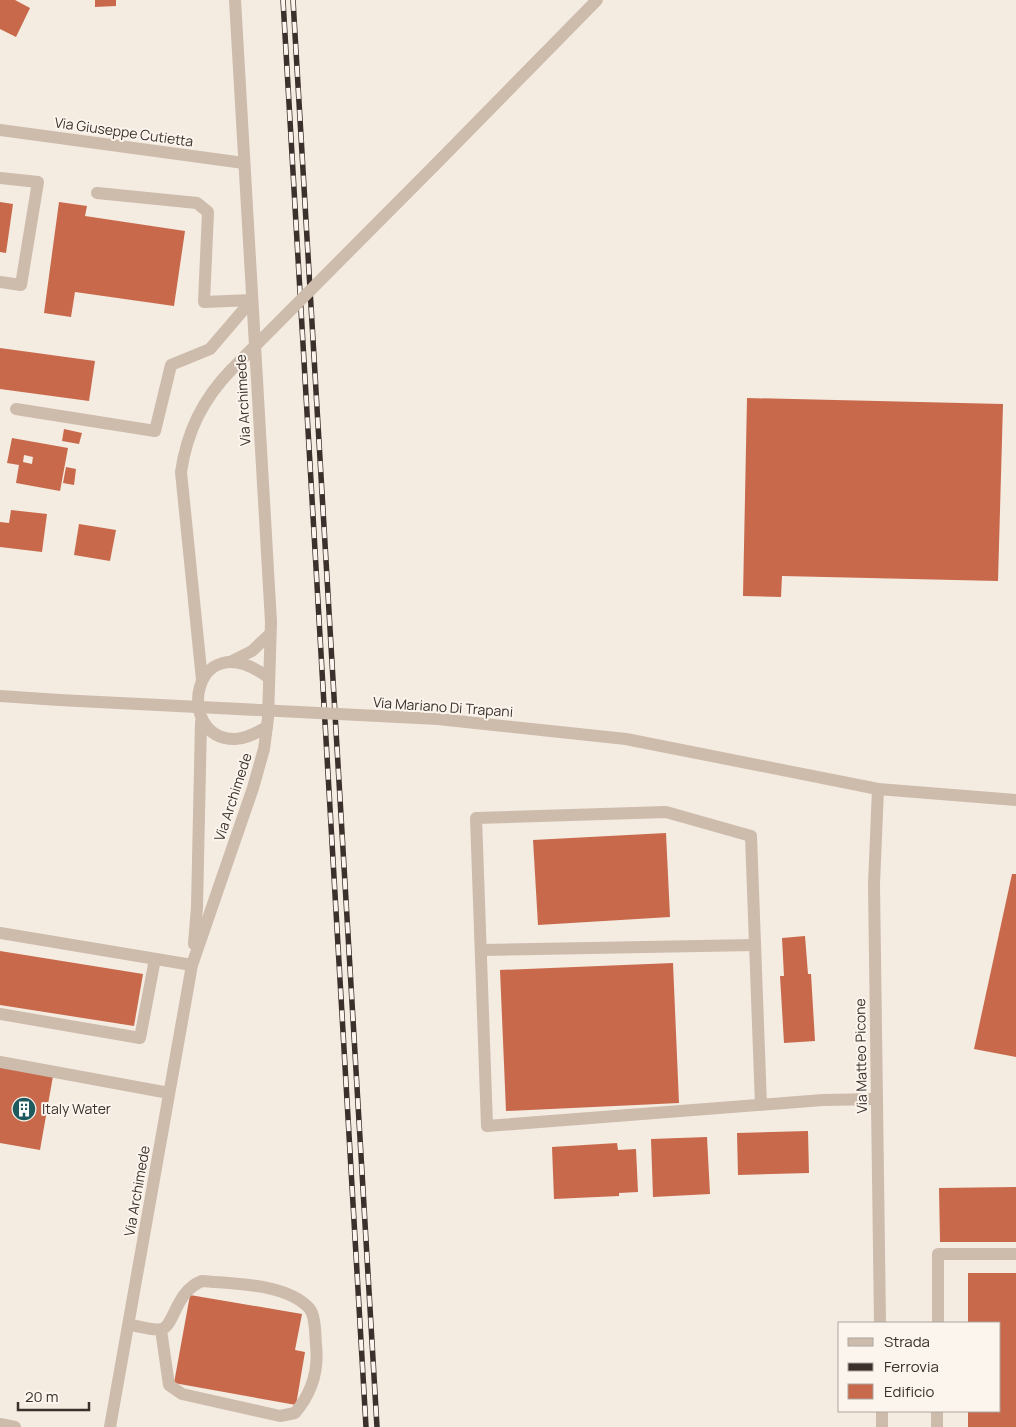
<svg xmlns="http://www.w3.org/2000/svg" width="1016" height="1427" viewBox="0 0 1016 1427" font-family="Manrope,sans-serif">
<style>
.building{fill:#c8694b;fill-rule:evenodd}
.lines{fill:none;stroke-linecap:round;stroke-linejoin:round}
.lane{stroke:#cdbbac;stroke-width:12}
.street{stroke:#cdbbac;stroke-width:12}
.rail-casing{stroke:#3b302b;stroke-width:5.5}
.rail{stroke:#fbf5ee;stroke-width:4;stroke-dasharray:11;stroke-linecap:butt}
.street-bridge{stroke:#cdbbac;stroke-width:12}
.labels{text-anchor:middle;stroke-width:4;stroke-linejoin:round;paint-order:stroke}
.street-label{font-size:14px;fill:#3b302b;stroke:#fbf5ee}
.poi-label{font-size:14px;fill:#3b302b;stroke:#fbf5ee;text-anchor:start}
</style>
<rect width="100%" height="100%" fill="#f4ebe1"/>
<!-- building -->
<g class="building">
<polygon points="0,0 15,0 30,8 16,37 0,29"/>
<polygon points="95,0 116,0 116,6 95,7"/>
<polygon points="0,202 13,204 6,253 0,252"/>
<polygon points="59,202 87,206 85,216 185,231 174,306 75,292 71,317 44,313"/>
<polygon points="0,348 95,361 89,401 0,389"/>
<polygon points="747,398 1003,404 998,581 782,576 781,597 743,596"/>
<polygon points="64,429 82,433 79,444 62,441"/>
<path d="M12,438l56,10 -8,43 -44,-8 3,-18 -12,-2zM24,455l9,2 -1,7 -9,-2z"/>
<polygon points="66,467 76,469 74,485 63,483"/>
<polygon points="11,510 47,514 42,552 0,547 0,522 9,523"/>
<polygon points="79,524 116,530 110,561 74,555"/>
<polygon points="666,833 670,917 538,925 533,840"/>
<polygon points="1012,874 1016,874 1016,1057 974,1049"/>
<polygon points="805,936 808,974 811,974 815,1041 784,1043 780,976 784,976 782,938"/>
<polygon points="0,951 143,974 134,1026 0,1005"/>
<polygon points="673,963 679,1103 506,1111 500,970"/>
<polygon points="0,1067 53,1076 40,1150 0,1143"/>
<polygon points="808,1131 809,1173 738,1175 737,1133"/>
<polygon points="707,1137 710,1194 653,1197 651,1139"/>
<polygon points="617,1143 618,1150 636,1149 638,1192 619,1193 619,1196 554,1199 552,1147"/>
<polygon points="1016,1187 1016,1242 940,1242 939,1188"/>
<polygon points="968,1273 1016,1273 1016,1427 968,1427 968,1411 1000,1411 1000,1323 968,1323"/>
<polygon points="190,1295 302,1314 295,1350 305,1352 296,1405 174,1383"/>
</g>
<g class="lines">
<!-- lane -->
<g class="lane">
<polyline points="0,178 38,182 21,285 0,282"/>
<polyline points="97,193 197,203 208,212 204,302 252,300"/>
<polyline points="16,409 155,431 171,365 210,349 252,300"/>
<polyline points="0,933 192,965"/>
<polyline points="481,950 755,945"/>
<polyline points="0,1014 140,1038 155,959"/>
<polyline points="0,1062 169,1093"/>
<polyline points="761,1105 751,836 666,812 476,818 487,1126 823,1100 877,1099"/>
<polyline points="938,1323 938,1254 1016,1254"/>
<path d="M130,1325c9,1 22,6 31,4 13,-1 14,-38 41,-48 31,3 84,2 107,27 7,8 6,27 7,37 3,26 -5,49 -21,68l-15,3 -98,-22 -13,-9 -8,-55"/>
<polyline points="937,1427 937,1411"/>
</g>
<!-- street -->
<g class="street">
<polyline points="0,130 244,163"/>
<polyline points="434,166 597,0"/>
<polyline points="232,661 252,651 270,634"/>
<path d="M202,680l-21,-208c6,-41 22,-73 51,-103"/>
<polyline points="0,696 59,700"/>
<polyline points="438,719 626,739 878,789 1016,800"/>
<path d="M267,727c-10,5 -20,12 -32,12 -61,1 -44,-119 34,-61"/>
<polyline points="878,789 874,884 880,1323"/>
<polyline points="194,944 197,907 201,722"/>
<polyline points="882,1411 882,1427"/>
<polyline points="0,1424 15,1427"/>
<polyline points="110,1427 192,965 253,788 264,749 268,718 271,622 235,0"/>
</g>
<!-- rail casing -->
<g class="rail-casing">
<g id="rail">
<polyline points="283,0 366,1427"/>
<polyline points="293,0 377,1427"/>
</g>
</g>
<!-- rail -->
<use href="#rail" class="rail"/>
<!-- street-bridge -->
<g class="street-bridge">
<polyline points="232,369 434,166"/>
<polyline points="59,700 438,719"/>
</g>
</g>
<!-- icons -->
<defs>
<g id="building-disc" transform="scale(1.25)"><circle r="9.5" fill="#1f5a5e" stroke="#fbf5ee"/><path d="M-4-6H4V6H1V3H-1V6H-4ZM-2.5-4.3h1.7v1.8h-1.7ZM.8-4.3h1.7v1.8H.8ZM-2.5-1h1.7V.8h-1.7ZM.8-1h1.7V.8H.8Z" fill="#fff"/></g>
</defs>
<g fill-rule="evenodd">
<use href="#building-disc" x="24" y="1109"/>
</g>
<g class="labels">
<!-- street labels -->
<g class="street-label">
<text transform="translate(124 132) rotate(8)" y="5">Via Giuseppe Cutietta</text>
<text transform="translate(243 400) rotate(-93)" y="5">Via Archimede</text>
<text transform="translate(443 707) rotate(4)" y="5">Via Mariano Di Trapani</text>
<text transform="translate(233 797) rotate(-72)" y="5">Via Archimede</text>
<text transform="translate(861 1056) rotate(-91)" y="5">Via Matteo Picone</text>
<text transform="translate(137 1191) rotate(-80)" y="5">Via Archimede</text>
</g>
<!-- poi labels -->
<g class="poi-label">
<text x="42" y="1114">Italy Water</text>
</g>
</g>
<!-- legend -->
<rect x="838" y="1322" width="162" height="90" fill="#fbf5ee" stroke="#aea6a0"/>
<rect x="848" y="1338" width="25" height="8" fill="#cdbbac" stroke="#aea6a0"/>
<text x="884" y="1347" font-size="15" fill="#3b302b">Strada</text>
<rect x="848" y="1363" width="25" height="8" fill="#3b302b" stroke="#aea6a0"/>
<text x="884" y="1372" font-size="15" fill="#3b302b">Ferrovia</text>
<rect x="848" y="1384" width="25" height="15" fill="#c8694b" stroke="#aea6a0"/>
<text x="884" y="1397" font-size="15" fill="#3b302b">Edificio</text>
<!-- scale -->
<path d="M18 1402v8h71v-8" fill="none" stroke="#3b302b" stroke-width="2.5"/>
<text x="25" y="1402" font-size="15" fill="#3b302b" stroke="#fbf5ee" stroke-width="4" paint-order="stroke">20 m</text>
</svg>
